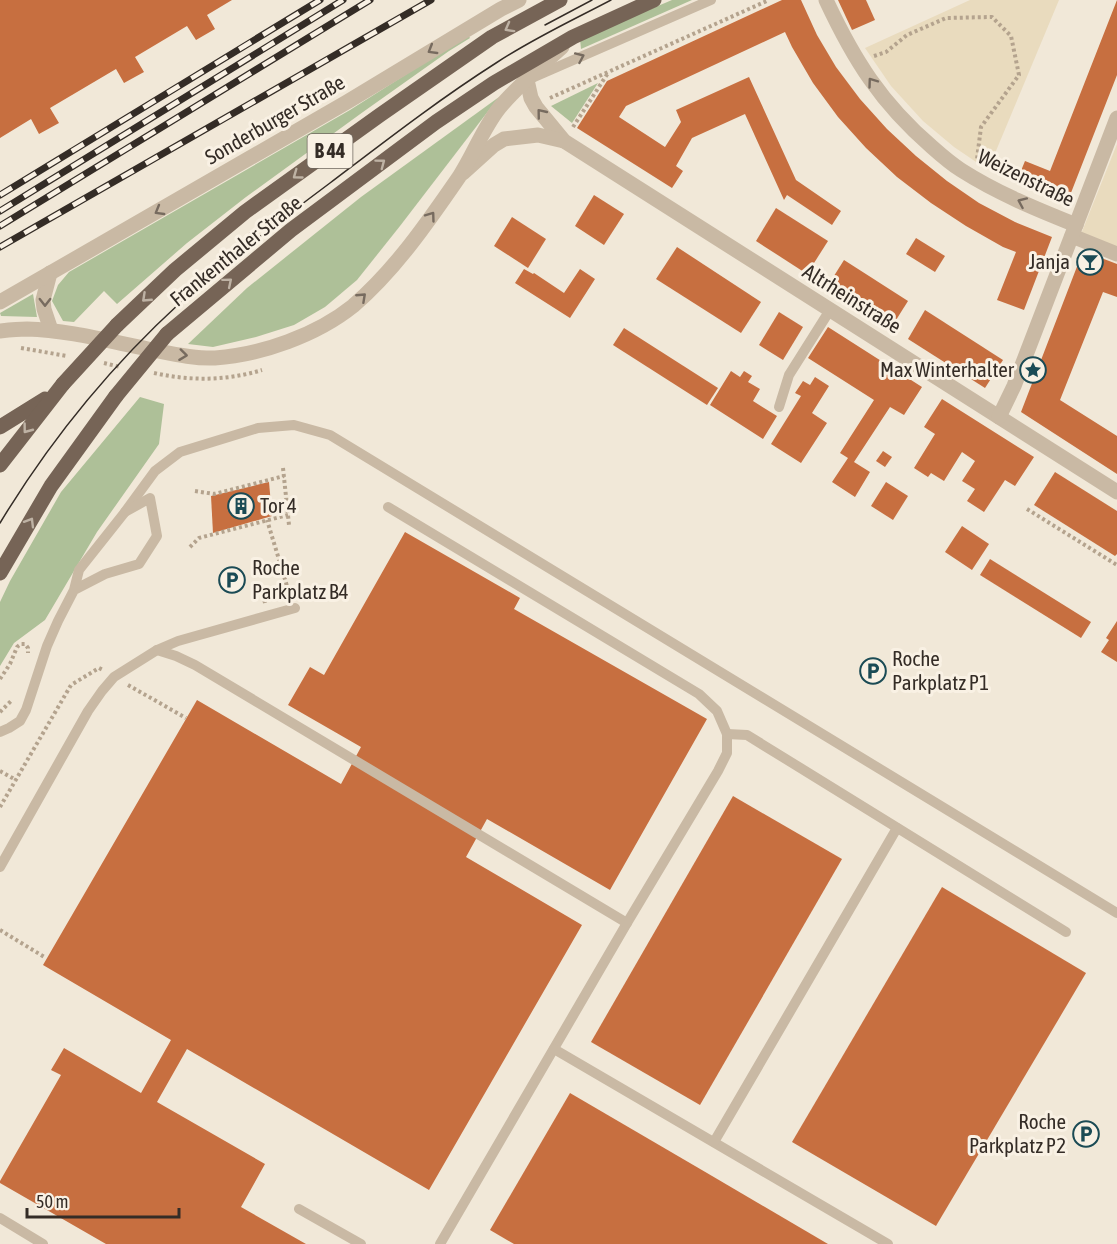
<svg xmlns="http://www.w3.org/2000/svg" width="1117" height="1244" viewBox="0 0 1117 1244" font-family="'Asap Condensed',sans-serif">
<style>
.green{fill:#aec098}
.plaza{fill:#e9dbbe}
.building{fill:#c76f40}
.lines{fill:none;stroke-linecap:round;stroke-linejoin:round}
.path{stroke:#b4a38e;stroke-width:4;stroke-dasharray:3 3;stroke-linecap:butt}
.service{stroke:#c9b9a4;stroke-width:10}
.minor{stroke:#c9b9a4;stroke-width:15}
.tertiary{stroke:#c9b9a4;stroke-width:15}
.primary{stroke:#766456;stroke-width:15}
.tram{stroke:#342c26;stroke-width:1.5}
.rail-casing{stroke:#342c26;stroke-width:7}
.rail{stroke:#f9f1e4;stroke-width:4.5;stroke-dasharray:14;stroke-linecap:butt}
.primary-bridge{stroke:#766456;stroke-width:15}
.oneway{stroke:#beb2a4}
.oneway2{stroke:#776b5f}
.labels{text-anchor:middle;stroke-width:6;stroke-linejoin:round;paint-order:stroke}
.shield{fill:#f9f1e4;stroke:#6f675f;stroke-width:1.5}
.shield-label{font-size:20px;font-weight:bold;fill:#342c26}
.street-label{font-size:21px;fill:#342c26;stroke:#f9f1e4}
.poi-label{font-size:21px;fill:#342c26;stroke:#f9f1e4;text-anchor:end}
</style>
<rect width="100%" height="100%" fill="#f1e8d8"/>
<!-- green -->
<g class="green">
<polygon points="672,0 692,0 581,49 580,39"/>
<polygon points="468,35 470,38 449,51 363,112 246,197 187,243 117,304 104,291 74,322 63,321 52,301 58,285 69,272 350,110"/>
<polygon points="598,83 572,123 551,106"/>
<polygon points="499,97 400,226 357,280 325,307 294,325 256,337 213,347 188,344 247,288 361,197"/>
<polygon points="33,294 37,317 1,316 0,313"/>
<polygon points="140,397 164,404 159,444 97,532 45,620 14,643 0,666 0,602 10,581 61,492"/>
</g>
<!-- plaza -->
<g class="plaza">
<polygon points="970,0 1059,0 988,170 954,147 923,121 891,86 865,48"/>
<polygon points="1117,144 1117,247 1081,234"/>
</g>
<!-- building -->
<g class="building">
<polygon points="0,0 232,0 207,15 215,29 196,40 187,26 135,57 144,72 124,83 116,69 50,108 59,123 39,134 31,119 0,138"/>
<polygon points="782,0 801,0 817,35 836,67 860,99 887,129 916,156 947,181 979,203 1015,222 1052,237 1024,310 997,300 1016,252 1003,247 966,226 931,203 897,177 866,148 838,117 813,83 792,47 785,32 626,106 619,117 665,147 681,122 676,110 749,77 796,180 841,211 832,225 787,195 784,200 745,114 692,138 676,166 683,171 672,188 577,128 607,81"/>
<polygon points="838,0 866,0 875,20 852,30"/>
<polygon points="1117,0 1117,75 1067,203 1016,183 1025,161 1050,171"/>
<polygon points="594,195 624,214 604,245 575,226"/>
<polygon points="776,208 828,241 807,274 756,241"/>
<polygon points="512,217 546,239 528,268 494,246"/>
<polygon points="916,238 945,256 935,272 906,254"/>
<polygon points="677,247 761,302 741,333 656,279"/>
<polygon points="1083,251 1117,264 1117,297 1103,292 1060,400 1117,436 1117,474 1021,412"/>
<polygon points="844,260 908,301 891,328 827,287"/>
<polygon points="524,269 533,274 534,273 564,293 580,269 595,279 570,318 515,283"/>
<polygon points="925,310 1003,360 985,388 908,339"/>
<polygon points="779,312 803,327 783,360 759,345"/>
<polygon points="828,327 922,387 904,415 890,407 854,462 870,472 855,497 832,482 848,458 840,453 874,400 808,358"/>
<polygon points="624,328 718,388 707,405 613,345"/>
<polygon points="731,371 740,377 744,371 752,376 748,382 760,389 753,401 777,416 763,439 710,405"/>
<polygon points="815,377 829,386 812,413 827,423 801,463 771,444 801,396 795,393 803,381 810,385"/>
<polygon points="942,399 1034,457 1015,486 1005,480 984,512 967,501 975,489 962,481 975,461 962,452 944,481 931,473 928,477 914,468 935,434 924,427"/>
<polygon points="883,451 892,457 885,467 876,461"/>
<polygon points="1055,472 1117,511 1117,554 1115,556 1034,505"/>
<polygon points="269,482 272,516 213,533 211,496"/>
<polygon points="886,482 908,496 893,520 871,506"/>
<polygon points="962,526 989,544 972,570 945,552"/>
<polygon points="405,532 520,598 514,609 707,719 610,890 487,819 466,857 582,925 429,1190 187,1049 157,1102 265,1164 241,1207 306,1244 106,1244 0,1183 0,1181 61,1075 51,1070 64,1048 141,1093 171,1040 43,965 197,700 341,784 361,747 288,705 310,667 324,675"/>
<polygon points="990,559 1091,622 1081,638 980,575"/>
<polygon points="1117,621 1117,662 1101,652 1109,640 1106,638"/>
<polygon points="733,796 842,859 700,1105 591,1042"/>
<polygon points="942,887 1086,973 936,1226 792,1142"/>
<polygon points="570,1093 707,1173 828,1244 514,1244 490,1230"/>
</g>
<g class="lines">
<!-- path -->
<g class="path">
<polyline points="874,56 886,52 907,35 946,18 992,17 1011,36 1019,75 981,127 977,159"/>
<polyline points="550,98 769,0"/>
<polyline points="573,127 608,73"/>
<polyline points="21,348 67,356"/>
<polyline points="104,363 120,367"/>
<path d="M154,373c36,8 72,8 108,-3"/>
<polyline points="283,468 289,525"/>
<polyline points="195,491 214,494 284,476"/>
<polyline points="1027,509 1117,565"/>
<polyline points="190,547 199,538 288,515"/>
<polyline points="265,603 263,593 287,586 267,520"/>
<polyline points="0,679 10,664 17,647 21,644 25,644 28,648 28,653"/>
<polyline points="128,685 186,718"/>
<polyline points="0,712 12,700"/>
<polyline points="0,771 16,780"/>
<polyline points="0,807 71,685 99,668 103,670"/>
<polyline points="0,930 46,958"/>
</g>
<!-- service -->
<g class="service">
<polyline points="532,78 711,0"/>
<polyline points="779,407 789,375 830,310"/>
<polyline points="388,507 699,694 717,711 727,734 727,753 718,771 627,923 440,1244"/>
<polyline points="125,512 155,471 180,452 258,428 294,425 330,435 1117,913"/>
<polyline points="157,650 176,656 195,665 627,923"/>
<polyline points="0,732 9,728 20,721 26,710 47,646 58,621 74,590 79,570 125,512 150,498 157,536 139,564 105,574 74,590"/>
<polyline points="727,734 747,735 1066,932"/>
<polyline points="0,867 88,711 102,691 114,677 157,650 178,641 295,608"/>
<polyline points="554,1049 888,1244"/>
<polyline points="714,1142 897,828"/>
<polyline points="299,1209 361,1244"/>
<polyline points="0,1218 43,1244"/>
</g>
<!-- minor -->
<g class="minor">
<path d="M826,0c28,60 55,103 106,147 9,8 18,16 29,23 36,23 75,39 115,55"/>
<polyline points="527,80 531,98 536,107 564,141 1117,492"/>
<polyline points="463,173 494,145 504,139 538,135 564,141"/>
<polyline points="1072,236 1117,254"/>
<polyline points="999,417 1014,386 1117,118"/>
</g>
<!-- tertiary -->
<g class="tertiary">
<polyline points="50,273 43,300 44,309 51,330"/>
<polyline points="0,302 347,102 501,9 519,0"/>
<path d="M0,331c9,-1 18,-2 27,-2 40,1 81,12 121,20 21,4 45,10 67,9 46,-3 102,-23 138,-52 42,-36 75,-84 106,-129 15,-23 24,-49 41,-70 19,-22 41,-41 62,-60"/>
</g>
<!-- primary -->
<g class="primary">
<polyline points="117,325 175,270 245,212 380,115 492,37 560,0"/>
<polyline points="167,334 291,230 436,122 494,83 573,37 654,0"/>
<polyline points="0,427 45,399"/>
<polyline points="0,465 63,384"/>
<polyline points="0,573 51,486 116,396"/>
</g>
<!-- tram -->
<g class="tram">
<polyline points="545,25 592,0"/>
<polyline points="239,242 277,212"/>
<path d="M0,523c49,-81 111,-157 181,-221 47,-42 98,-81 149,-119 54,-41 108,-83 166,-120 36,-24 77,-43 115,-63"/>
</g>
<!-- rail casing -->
<g class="rail-casing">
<g id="rail">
<polyline points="0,195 320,0"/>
<polyline points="0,211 343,0"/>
<polyline points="0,226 370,0"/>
<polyline points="0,247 431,0"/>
</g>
</g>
<!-- rail -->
<use href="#rail" class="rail"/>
<!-- primary-bridge -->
<g class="primary-bridge">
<polyline points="63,384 117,325"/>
<polyline points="116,396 167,334"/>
</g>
</g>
<!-- one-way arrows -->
<defs><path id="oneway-chevron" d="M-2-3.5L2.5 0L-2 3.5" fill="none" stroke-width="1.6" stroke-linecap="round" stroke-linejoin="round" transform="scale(1.5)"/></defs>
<g class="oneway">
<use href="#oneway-chevron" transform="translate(509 28) rotate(151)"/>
<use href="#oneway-chevron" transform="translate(381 163) rotate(-37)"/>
<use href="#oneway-chevron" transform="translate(297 175) rotate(144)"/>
<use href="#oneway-chevron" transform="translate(228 282) rotate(-40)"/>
<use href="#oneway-chevron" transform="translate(146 298) rotate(137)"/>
<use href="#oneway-chevron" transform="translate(27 429) rotate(127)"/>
<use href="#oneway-chevron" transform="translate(30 522) rotate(-59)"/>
</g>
<g class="oneway2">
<use href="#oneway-chevron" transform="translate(432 50) rotate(149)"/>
<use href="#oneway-chevron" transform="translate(580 57) rotate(-24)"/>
<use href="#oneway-chevron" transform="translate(872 82) rotate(-126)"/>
<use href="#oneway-chevron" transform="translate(541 113) rotate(-129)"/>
<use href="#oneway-chevron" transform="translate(1022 202) rotate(-156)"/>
<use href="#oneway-chevron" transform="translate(159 211) rotate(150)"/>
<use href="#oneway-chevron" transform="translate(431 216) rotate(-54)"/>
<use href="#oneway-chevron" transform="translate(362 297) rotate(-43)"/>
<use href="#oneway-chevron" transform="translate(45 302) rotate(90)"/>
<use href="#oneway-chevron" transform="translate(183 355) rotate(7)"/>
</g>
<!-- icons -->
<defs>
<g id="bar-ring" transform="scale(1.35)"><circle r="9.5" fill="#f9f1e4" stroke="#1b4b55" stroke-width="1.5"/><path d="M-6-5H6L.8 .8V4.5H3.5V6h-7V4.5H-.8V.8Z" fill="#1b4b55"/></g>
<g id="sight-ring" transform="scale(1.35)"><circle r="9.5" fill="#f9f1e4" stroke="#1b4b55" stroke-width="1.5"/><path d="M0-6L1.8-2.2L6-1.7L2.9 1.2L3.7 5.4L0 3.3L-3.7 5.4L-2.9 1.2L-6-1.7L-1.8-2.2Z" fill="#1b4b55"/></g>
<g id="building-ring" transform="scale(1.35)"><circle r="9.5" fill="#f9f1e4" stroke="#1b4b55" stroke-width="1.5"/><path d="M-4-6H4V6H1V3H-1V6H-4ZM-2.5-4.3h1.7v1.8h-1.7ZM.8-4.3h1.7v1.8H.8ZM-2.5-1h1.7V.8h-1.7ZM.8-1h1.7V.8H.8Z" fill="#1b4b55"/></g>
<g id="parking-ring" transform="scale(1.35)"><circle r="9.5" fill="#f9f1e4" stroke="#1b4b55" stroke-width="1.5"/><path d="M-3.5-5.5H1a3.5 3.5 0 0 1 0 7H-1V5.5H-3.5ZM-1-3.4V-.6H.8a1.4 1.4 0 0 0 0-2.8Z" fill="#1b4b55"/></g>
</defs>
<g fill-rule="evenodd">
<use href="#bar-ring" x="1090" y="262"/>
<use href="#sight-ring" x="1033" y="370"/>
<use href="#building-ring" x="241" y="506"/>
<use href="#parking-ring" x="232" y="580"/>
<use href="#parking-ring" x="873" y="671"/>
<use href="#parking-ring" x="1086" y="1134"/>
</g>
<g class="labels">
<!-- shield labels -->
<rect class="shield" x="307.5" y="134" width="45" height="34" rx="4.5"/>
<g class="shield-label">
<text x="330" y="158">B 44</text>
</g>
<!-- street labels -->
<g class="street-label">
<text transform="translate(275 120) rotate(-30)" y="7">Sonderburger Straße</text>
<text transform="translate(1026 178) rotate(26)" y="7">Weizenstraße</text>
<text transform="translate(236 251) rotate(-39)" y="7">Frankenthaler Straße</text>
<text transform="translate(852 299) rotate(32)" y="7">Altrheinstraße</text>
</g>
<!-- poi labels -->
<g class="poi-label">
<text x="1070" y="269">Janja</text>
<text x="1014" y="377">Max Winterhalter</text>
<text x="260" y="513" text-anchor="start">Tor 4</text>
<text x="252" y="575" text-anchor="start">Roche<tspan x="252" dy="24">Parkplatz B4</tspan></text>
<text x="892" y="666" text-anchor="start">Roche<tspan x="892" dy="24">Parkplatz P1</tspan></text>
<text x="1066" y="1129">Roche<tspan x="1066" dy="24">Parkplatz P2</tspan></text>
</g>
</g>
<!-- scale -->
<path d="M27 1208v9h152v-9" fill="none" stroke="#342c26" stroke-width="3"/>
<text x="36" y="1208" font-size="18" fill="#342c26" stroke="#f9f1e4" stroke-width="4.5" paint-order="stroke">50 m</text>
</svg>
